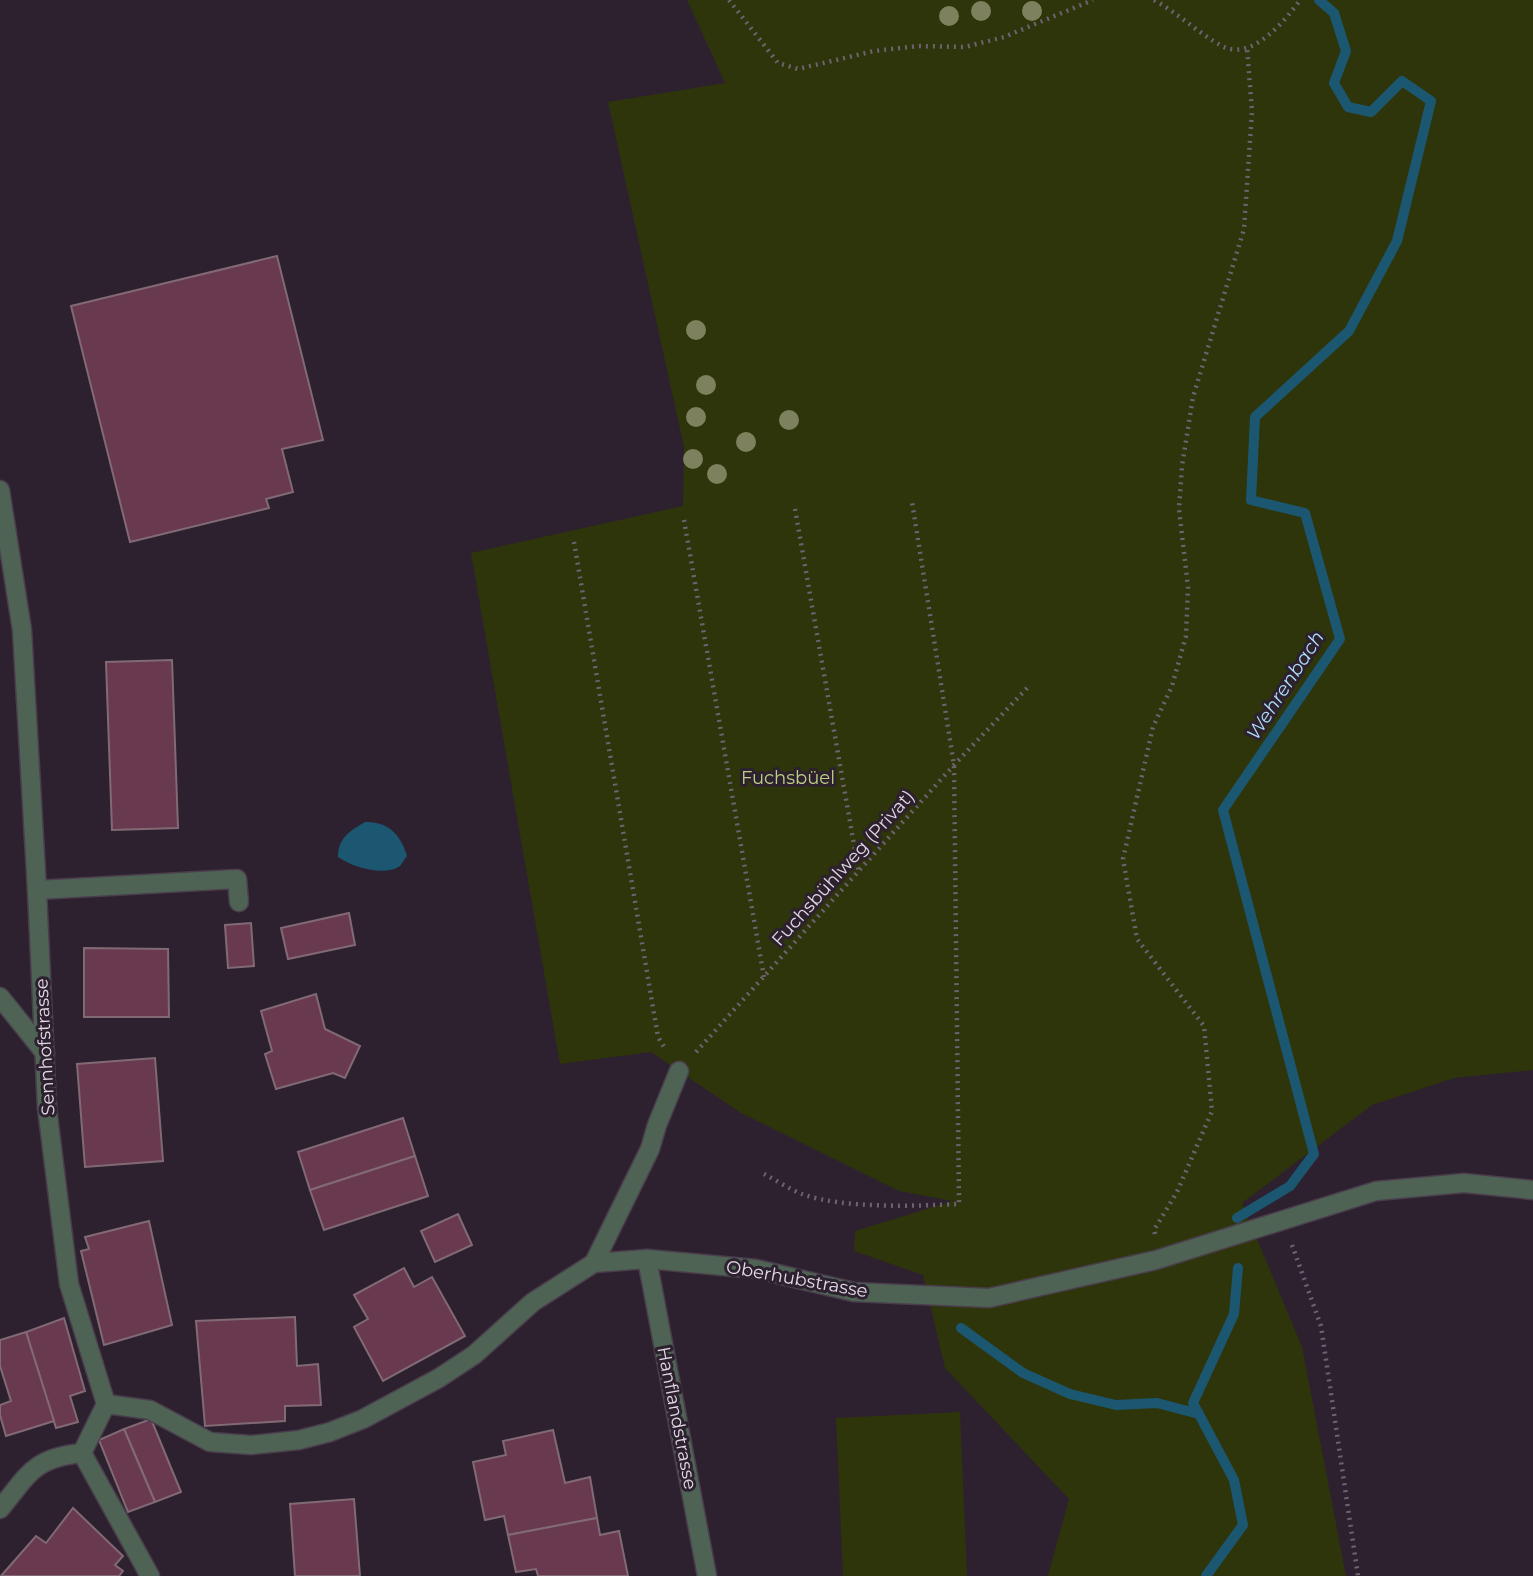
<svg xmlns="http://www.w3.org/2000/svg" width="1533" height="1576" viewBox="0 0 1533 1576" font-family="Montserrat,sans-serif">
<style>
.green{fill:#2e350b}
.water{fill:#1c5772}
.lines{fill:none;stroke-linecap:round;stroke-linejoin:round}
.stream{stroke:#1c5772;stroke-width:10}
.building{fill:#69394f;stroke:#816a74;stroke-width:2}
.lane-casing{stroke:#4a3e4d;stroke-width:21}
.street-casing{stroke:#4a3e4d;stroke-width:21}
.path{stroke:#6d6270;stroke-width:4.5;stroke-dasharray:2 5;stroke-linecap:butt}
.lane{stroke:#4f6354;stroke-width:18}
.street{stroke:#4f6354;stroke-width:18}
.tree{fill:#7d815d}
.labels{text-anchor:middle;stroke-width:6;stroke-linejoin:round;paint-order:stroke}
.park-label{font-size:18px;fill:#becf81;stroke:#2d2130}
.street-label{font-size:18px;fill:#e1d9e3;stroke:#2d2130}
.water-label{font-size:19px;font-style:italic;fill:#acdcf7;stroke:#2d2130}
</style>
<rect width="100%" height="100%" fill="#2d2130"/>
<!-- green -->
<g class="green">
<polygon points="687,0 1533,0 1533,1070 1454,1078 1372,1105 1242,1203 1302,1347 1346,1576 1048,1576 1069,1499 945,1368 923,1275 854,1251 855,1231 953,1201 899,1191 741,1113 651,1052 560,1064 471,553 683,506 684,447 608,102 725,83"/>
<polygon points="960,1412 967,1576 843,1576 836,1418"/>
</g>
<!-- water -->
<path class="water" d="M365,822c23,-1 36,13 42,34 -1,1 -6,9 -7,10 -16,11 -48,1 -62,-9 0,-19 12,-26 27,-35z"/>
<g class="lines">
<!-- stream -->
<g class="stream">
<polyline points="1237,1218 1290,1186 1314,1154 1223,810 1340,639 1305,513 1251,500 1255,417 1349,331 1397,241 1431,101 1402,81 1371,112 1348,107 1334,83 1346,51 1334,13 1319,0"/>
<polyline points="961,1328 1023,1373 1070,1394 1116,1405 1157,1403 1199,1414"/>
<polyline points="1206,1576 1243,1525 1234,1480 1193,1403 1234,1314 1238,1268"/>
</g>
</g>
<!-- building -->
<g class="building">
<polygon points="277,256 323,440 282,449 293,492 266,499 269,508 130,542 71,306"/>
<polygon points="172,660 178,828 112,830 106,662"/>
<polygon points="349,913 355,945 288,959 281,928"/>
<polygon points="251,923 254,966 228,968 225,925"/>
<polygon points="84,948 168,949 169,1017 84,1017"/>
<polygon points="316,994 325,1029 360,1046 345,1078 333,1073 276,1089 265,1054 272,1051 261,1011"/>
<polygon points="155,1058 163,1161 85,1167 77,1064"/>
<polygon points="403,1118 415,1156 310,1190 298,1152"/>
<polygon points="415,1156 428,1196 324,1230 310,1190"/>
<polygon points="458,1214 472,1245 435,1262 421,1231"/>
<polygon points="149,1221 172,1325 104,1345 81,1251 89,1249 85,1237"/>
<polygon points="404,1268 414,1287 432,1277 465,1336 383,1381 354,1327 368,1319 354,1295"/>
<polygon points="295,1317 297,1366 318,1364 321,1405 285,1406 285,1421 205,1426 196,1321"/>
<polygon points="64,1318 85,1391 70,1396 78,1422 56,1428 26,1332"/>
<polygon points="26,1332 54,1421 6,1436 0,1415 0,1405 11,1401 0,1366 0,1340"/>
<polygon points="151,1419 181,1492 155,1502 124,1429"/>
<polygon points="124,1429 155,1502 128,1512 99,1440"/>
<polygon points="553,1430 565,1483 590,1477 597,1518 508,1535 504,1516 485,1520 473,1462 506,1455 503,1441"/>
<polygon points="354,1499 360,1576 295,1576 290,1504"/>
<polygon points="73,1508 123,1556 115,1565 123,1571 119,1576 1,1576 36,1536 46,1543"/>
<polygon points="597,1518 600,1535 619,1531 628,1576 538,1576 536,1569 516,1572 508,1535"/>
</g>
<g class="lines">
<!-- lane casing -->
<g class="lane-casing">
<g id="lane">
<polyline points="37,890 237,879 239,902"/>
<polyline points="0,997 45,1053"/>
<polyline points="594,1263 650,1149 657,1125 679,1071"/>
</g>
</g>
<!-- street casing -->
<g class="street-casing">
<g id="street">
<polyline points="0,490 22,630 37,890 47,1108 69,1284 106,1404 82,1453 150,1576"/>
<polyline points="647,1259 707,1576"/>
<polyline points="106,1404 150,1410 210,1442 251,1445 299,1440 330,1432 363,1419 439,1378 474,1355 533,1302 594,1263 647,1259 756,1269 854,1292 989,1298 1156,1260 1376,1191 1464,1183 1533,1190"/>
<path d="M0,1509c29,-35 33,-51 82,-56"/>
</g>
</g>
<!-- path -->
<g class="path">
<polyline points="729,0 778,63 798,69 874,51 918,46 965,47 1004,37 1093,0"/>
<path d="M1154,0c24,13 44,33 68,46 29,16 63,-25 78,-46"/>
<polyline points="795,509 859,873"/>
<polyline points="684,520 764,977"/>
<polyline points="574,542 658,1037 666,1050"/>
<polyline points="696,1052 954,765 1029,686"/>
<path d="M764,1174c12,6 25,15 38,20 41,15 113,12 157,10l-5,-439 -42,-263"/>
<polyline points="1155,1234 1154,1230 1177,1192 1212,1111 1204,1026 1137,939 1123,859 1153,727 1172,686 1186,636 1188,587 1179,509 1182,466 1193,397 1244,229 1252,111 1247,48"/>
<polyline points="1292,1245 1321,1326 1358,1576"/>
</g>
<!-- lane -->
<use href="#lane" class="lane"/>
<!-- street -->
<use href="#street" class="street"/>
</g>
<!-- trees -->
<g class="tree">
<circle cx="981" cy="11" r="10"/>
<circle cx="1032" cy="11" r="10"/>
<circle cx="949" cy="16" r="10"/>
<circle cx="696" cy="330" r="10"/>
<circle cx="706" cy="385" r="10"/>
<circle cx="696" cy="417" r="10"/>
<circle cx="789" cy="420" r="10"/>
<circle cx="746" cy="442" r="10"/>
<circle cx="693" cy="459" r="10"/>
<circle cx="717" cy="474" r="10"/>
</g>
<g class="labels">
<!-- park labels -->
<g class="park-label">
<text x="788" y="784">Fuchsbüel</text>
</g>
<!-- street labels -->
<g class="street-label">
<text transform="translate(843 868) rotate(-48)" y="6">Fuchsbühlweg (Privat)</text>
<text transform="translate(45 1047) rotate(-93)" y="6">Sennhofstrasse</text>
<text transform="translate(797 1279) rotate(10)" y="6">Oberhubstrasse</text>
<text transform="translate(677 1418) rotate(79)" y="6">Hanflandstrasse</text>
</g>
<!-- water labels -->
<g class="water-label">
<text transform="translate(1285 685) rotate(-57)" y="7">Wehrenbach</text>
</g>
</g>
</svg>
